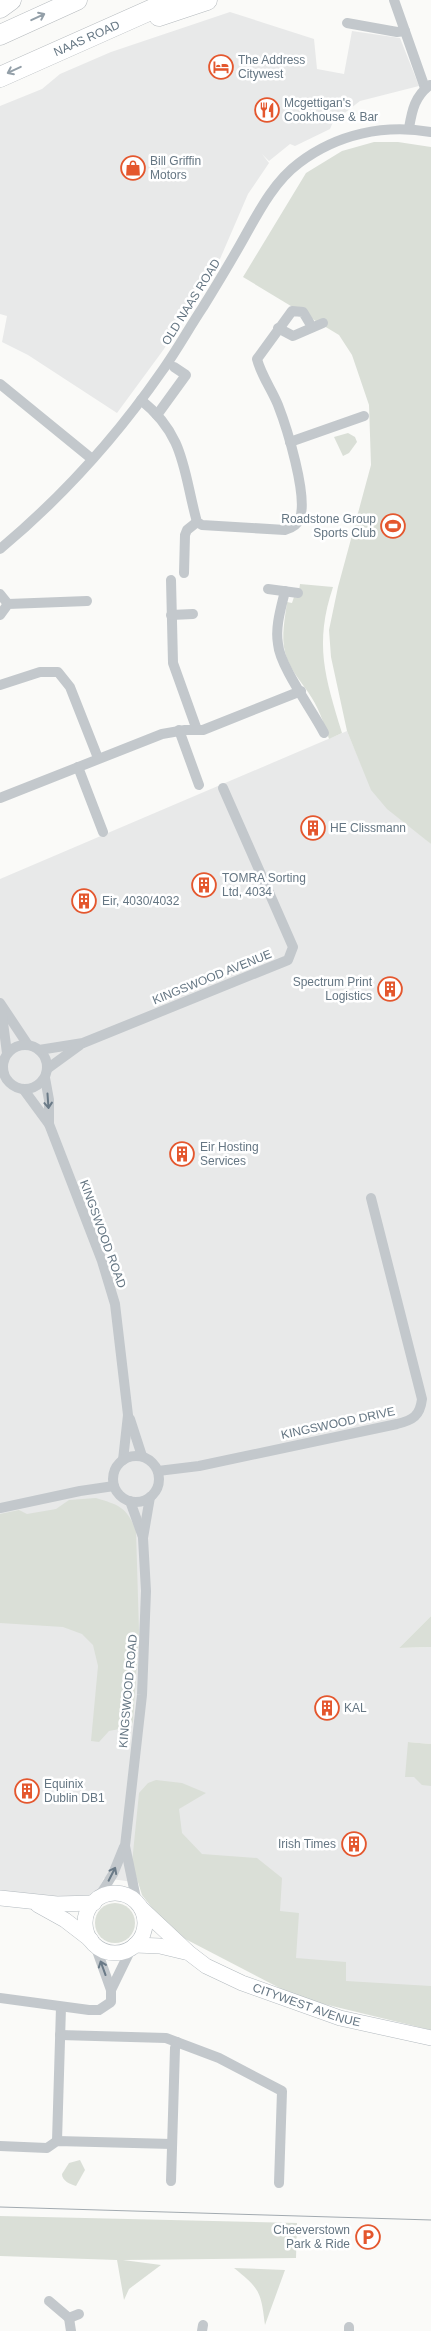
<svg xmlns="http://www.w3.org/2000/svg" width="431" height="2331" viewBox="0 0 431 2331" font-family="Helvetica,sans-serif">
<style>
.built{fill:#e8e9e9}
.green{fill:#dadfd7}
.lines{fill:none;stroke-linecap:round;stroke-linejoin:round}
.secondary-casing{stroke:#b3babf;stroke-width:16}
.highway-casing{stroke:#b4b9bd;stroke-width:21}
.street{stroke:#c3c8cc;stroke-width:10}
.secondary{stroke:#fff;stroke-width:15}
.highway{stroke:#fff;stroke-width:20}
.tram{stroke:#a2aab0;stroke-width:1}
.oneway{stroke:#939fa8}
.oneway2{stroke:#6a7a87}
.labels{text-anchor:middle;stroke-width:5;stroke-linejoin:round;paint-order:stroke}
.street-label{font-size:12px;fill:#657683;stroke:#fff}
.poi-label{font-size:12px;fill:#657683;stroke:#fff;text-anchor:start}
</style>
<rect width="100%" height="100%" fill="#fafaf8"/>
<!-- built -->
<g class="built">
<polygon points="230,12 314,39 317,69 344,74 352,31 400,38 419,86 360,101 333,122 330,129 295,146 290,144 269,161 262,154 269,163 248,194 220,259 164,349 117,413 28,355 2,342 7,316 0,314 0,106 42,89 60,74 111,52"/>
<polygon points="347,731 372,790 431,844 431,1616 399,1648 431,1647 431,1744 408,1742 431,1777 431,2029 148,1884 104,1878 97,1892 75,1903 0,1897 0,879"/>
</g>
<!-- green -->
<g class="green">
<polygon points="374,142 398,142 431,147 431,844 387,809 371,790 347,731 331,657 329,630 338,587 371,465 369,405 352,355 339,335 243,277 306,173 342,151"/>
<polygon points="348,433 355,437 357,442 349,453 343,456 334,437"/>
<path d="M300,584l33,3c-19,57 -8,90 9,146l-13,6c-5,-16 -11,-33 -21,-47 -9,-13 -19,-24 -23,-40 -4,-16 0,-34 2,-50l5,1 2,-6 4,1z"/>
<path d="M96,1498c23,7 31,9 40,33l3,100 -6,91 -3,5 -21,4 -10,11 -8,-1 7,-75 -5,-21 -11,-11 -19,-7 -63,-4v-109l19,-4 8,4 29,-5 13,-9z"/>
<polygon points="431,1616 431,1647 399,1648"/>
<polygon points="408,1742 431,1744 431,1786 422,1785 414,1777 405,1777"/>
<polygon points="156,1780 182,1783 206,1793 179,1809 182,1833 202,1854 257,1858 282,1878 280,1911 299,1913 296,1958 346,1962 346,1981 431,1986 431,2030 299,1998 170,1931 142,1895 132,1863 139,1793 148,1783"/>
<circle cx="115" cy="1923" r="20"/>
<path d="M80,2160l5,10 -9,16c-6,-2 -14,-5 -14,-12l7,-11z"/>
<polygon points="0,2216 297,2223 296,2258 123,2260 161,2265 129,2289 124,2300 117,2260 0,2256"/>
<path d="M234,2268l51,2 -20,55c-4,-33 -5,-36 -31,-57z"/>
</g>
<g class="lines">
<!-- secondary casing -->
<g class="secondary-casing">
<g id="secondary">
<circle cx="115" cy="1923" r="30"/>
<polyline points="0,1898 57,1904 94,1903"/>
<polyline points="38,1905 65,1920 91,1940"/>
<path id="s1" d="M142,1909l47,44 17,13 36,17 98,35 91,20"/>
<polyline points="135,1945 160,1946 185,1952"/>
</g>
</g>
<!-- highway casing -->
<g class="highway-casing">
<g id="highway">
<polyline points="0,8 11,0"/>
<polyline points="159,16 207,0"/>
<polyline points="0,35 77,0"/>
<path id="s2" d="M0,77l173,-77"/>
</g>
</g>
<!-- street -->
<g class="street">
<polyline points="394,0 425,88"/>
<polyline points="347,23 397,32 405,31"/>
<path d="M409,128c3,-18 6,-32 21,-43"/>
<polyline points="278,328 293,336 323,323"/>
<polyline points="0,384 92,459"/>
<path d="M141,400c45,36 42,72 56,122l5,3 83,5c7,-2 13,-6 15,-12 8,-22 -13,-90 -22,-113 -6,-15 -17,-30 -21,-46l35,-48 11,1 9,15"/>
<polyline points="157,415 186,375 174,367"/>
<polyline points="290,442 364,416"/>
<path d="M0,549c61,-51 117,-113 162,-178 15,-21 27,-43 41,-64 13,-21 25,-41 37,-62 16,-28 32,-62 59,-82 38,-29 85,-39 132,-31"/>
<polyline points="184,573 185,535 187,530 197,522"/>
<polyline points="171,580 173,663 197,730"/>
<polyline points="268,589 298,593"/>
<path d="M285,591c-4,17 -10,36 -7,53 2,23 35,67 46,89"/>
<polyline points="0,594 8,604"/>
<polyline points="0,615 8,604 87,601"/>
<polyline points="171,615 193,614"/>
<polyline points="0,685 40,672 58,672 70,687 98,758"/>
<polyline points="179,730 199,785"/>
<polyline points="78,767 103,832"/>
<polyline points="0,798 162,734 185,730 203,730 301,691"/>
<polyline points="0,1003 28,1045"/>
<polyline points="1,1007 7,1053"/>
<circle cx="25" cy="1067" r="22"/>
<polyline points="39,1050 83,1043 288,960 293,947 223,788"/>
<polyline points="47,1069 80,1045"/>
<polyline points="45,1078 49,1100 49,1124"/>
<polyline points="24,1090 49,1124 102,1261 115,1304 128,1415 123,1460"/>
<polyline points="130,1419 142,1456"/>
<circle cx="136" cy="1479" r="23"/>
<path d="M158,1471l41,-5 198,-42c16,-4 23,-8 25,-25l-51,-201"/>
<polyline points="130,1501 143,1537"/>
<polyline points="0,1508 80,1491 114,1486"/>
<polyline points="97,1900 113,1874 124,1847"/>
<polyline points="137,1903 125,1846 142,1695 146,1591 143,1538 150,1497"/>
<polyline points="111,1990 131,1949"/>
<polyline points="0,1998 89,2010 99,2010 111,2002 111,1990 95,1945"/>
<polyline points="60,2035 166,2038 219,2058 282,2091 279,2183"/>
<polyline points="57,2141 61,2007"/>
<polyline points="0,2146 47,2148 57,2141 172,2144"/>
<polyline points="171,2181 175,2048 177,2042"/>
<polyline points="49,2301 69,2318 79,2314"/>
<polyline points="69,2318 71,2331"/>
<polyline points="349,2327 349,2331"/>
<polyline points="202,2331 203,2325"/>
</g>
<!-- secondary -->
<use href="#secondary" class="secondary"/>
<!-- highway -->
<use href="#highway" class="highway"/>
<!-- tram -->
<polyline class="tram" points="0,2207 431,2220"/>
</g>
<!-- one-way arrows -->
<defs><path id="oneway-shaft" d="M-6 0H5M1.5-3L5.5 0L1.5 3" fill="none" stroke-width="1.6" stroke-linecap="round" stroke-linejoin="round" transform="scale(1.25)"/></defs>
<g class="oneway">
<use href="#oneway-shaft" transform="translate(38 17) rotate(-25)"/>
<use href="#oneway-shaft" transform="translate(14 70) rotate(155)"/>
</g>
<g class="oneway2">
<use href="#oneway-shaft" transform="translate(48 1101) rotate(86)"/>
<use href="#oneway-shaft" transform="translate(112 1874) rotate(-63)"/>
<use href="#oneway-shaft" transform="translate(103 1968) rotate(-110)"/>
</g>
<!-- icons -->
<defs>
<g id="hotel-ring" transform="scale(1.25)"><circle r="9.5" fill="#fff" stroke="#e4572e" stroke-width="1.5"/><path d="M-6-4.5h1.5V1H6V5H4.5V3h-9V5H-6ZM-4 0a1.8 1.8 0 1 1 3.6 0ZM.5 0V-2.5h3Q6-2.5 6 0Z" fill="#e4572e"/></g>
<g id="restaurant-ring" transform="scale(1.25)"><circle r="9.5" fill="#fff" stroke="#e4572e" stroke-width="1.5"/><path d="M-5-6h1v4h1v-4h1v4h1v-4h1v5L-1.5 .5V6h-2V.5L-5-1ZM5-6V6H3V1.5H1.5Q1.5-4 5-6Z" fill="#e4572e"/></g>
<g id="shop-ring" transform="scale(1.25)"><circle r="9.5" fill="#fff" stroke="#e4572e" stroke-width="1.5"/><path d="M-5-2.5h2.3a2.7 3.5 0 0 1 5.4 0H5L5.5 6h-11ZM-1.5-2.5h3a1.5 2.3 0 0 0-3 0Z" fill="#e4572e"/></g>
<g id="stadium-ring" transform="scale(1.25)"><circle r="9.5" fill="#fff" stroke="#e4572e" stroke-width="1.5"/><path d="M0-5a6.5 5 0 1 0 0 10a6.5 5 0 1 0 0-10ZM-3.5-1.8h7v3.6h-7Z" fill="#e4572e"/></g>
<g id="building-ring" transform="scale(1.25)"><circle r="9.5" fill="#fff" stroke="#e4572e" stroke-width="1.5"/><path d="M-4-6H4V6H1V3H-1V6H-4ZM-2.5-4.3h1.7v1.8h-1.7ZM.8-4.3h1.7v1.8H.8ZM-2.5-1h1.7V.8h-1.7ZM.8-1h1.7V.8H.8Z" fill="#e4572e"/></g>
<g id="parking-ring" transform="scale(1.25)"><circle r="9.5" fill="#fff" stroke="#e4572e" stroke-width="1.5"/><path d="M-3.5-5.5H1a3.5 3.5 0 0 1 0 7H-1V5.5H-3.5ZM-1-3.4V-.6H.8a1.4 1.4 0 0 0 0-2.8Z" fill="#e4572e"/></g>
</defs>
<g fill-rule="evenodd">
<use href="#hotel-ring" x="221" y="67"/>
<use href="#restaurant-ring" x="267" y="110"/>
<use href="#shop-ring" x="133" y="168"/>
<use href="#stadium-ring" x="393" y="526"/>
<use href="#building-ring" x="313" y="828"/>
<use href="#building-ring" x="204" y="885"/>
<use href="#building-ring" x="84" y="901"/>
<use href="#building-ring" x="390" y="989"/>
<use href="#building-ring" x="182" y="1154"/>
<use href="#building-ring" x="327" y="1708"/>
<use href="#building-ring" x="27" y="1791"/>
<use href="#building-ring" x="354" y="1844"/>
<use href="#parking-ring" x="368" y="2237"/>
</g>
<g class="labels">
<!-- street labels -->
<g class="street-label">
<text dy="4" stroke="none"><textPath href="#s2" startOffset="95">NAAS ROAD</textPath></text>
<text transform="translate(191 302) rotate(-58)" y="4">OLD NAAS ROAD</text>
<text transform="translate(212 977) rotate(-22)" y="4">KINGSWOOD AVENUE</text>
<text transform="translate(103 1234) rotate(70)" y="4">KINGSWOOD ROAD</text>
<text transform="translate(338 1423) rotate(-12)" y="4">KINGSWOOD DRIVE</text>
<text transform="translate(128 1691) rotate(-85)" y="4">KINGSWOOD ROAD</text>
<text dy="4" stroke="none"><textPath href="#s1" startOffset="194">CITYWEST AVENUE</textPath></text>
</g>
<!-- poi labels -->
<g class="poi-label">
<text x="238" y="64">The Address<tspan x="238" dy="14">Citywest</tspan></text>
<text x="284" y="107">Mcgettigan's<tspan x="284" dy="14">Cookhouse &amp; Bar</tspan></text>
<text x="150" y="165">Bill Griffin<tspan x="150" dy="14">Motors</tspan></text>
<text x="376" y="523" text-anchor="end">Roadstone Group<tspan x="376" dy="14">Sports Club</tspan></text>
<text x="330" y="832">HE Clissmann</text>
<text x="222" y="882">TOMRA Sorting<tspan x="222" dy="14">Ltd, 4034</tspan></text>
<text x="102" y="905">Eir, 4030/4032</text>
<text x="372" y="986" text-anchor="end">Spectrum Print<tspan x="372" dy="14">Logistics</tspan></text>
<text x="200" y="1151">Eir Hosting<tspan x="200" dy="14">Services</tspan></text>
<text x="344" y="1712">KAL</text>
<text x="44" y="1788">Equinix<tspan x="44" dy="14">Dublin DB1</tspan></text>
<text x="336" y="1848" text-anchor="end">Irish Times</text>
<text x="350" y="2234" text-anchor="end">Cheeverstown<tspan x="350" dy="14">Park &amp; Ride</tspan></text>
</g>
</g>
</svg>
